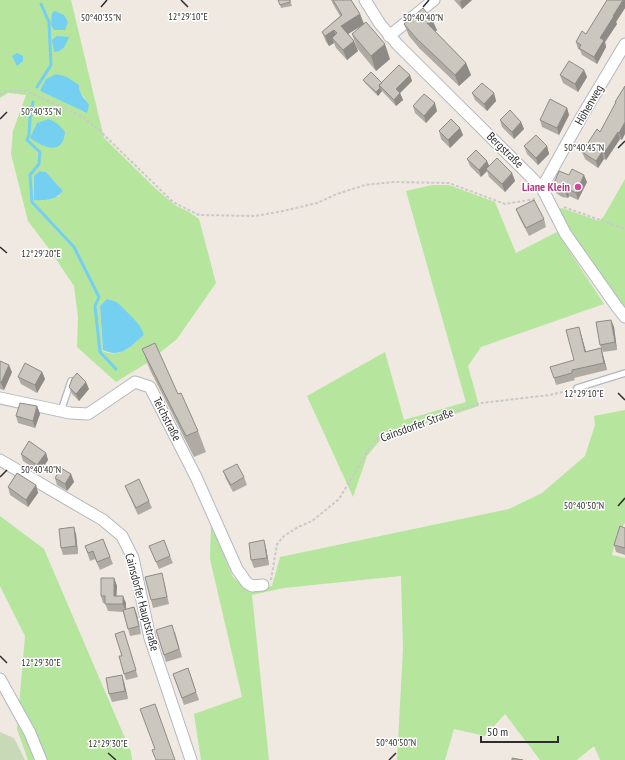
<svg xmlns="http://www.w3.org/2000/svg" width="625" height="760" viewBox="0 0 625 760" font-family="'PT Sans Narrow',sans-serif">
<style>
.green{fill:#b6e59e;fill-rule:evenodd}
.cemetery{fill:#c8d9b8}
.water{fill:#75cff0}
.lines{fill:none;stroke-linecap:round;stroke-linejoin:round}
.stream{stroke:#75cff0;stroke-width:3}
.lane-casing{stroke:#b4b7c1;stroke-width:8}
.street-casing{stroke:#b4b7c1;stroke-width:13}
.path{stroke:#c9c9c9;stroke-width:2;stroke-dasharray:3 2;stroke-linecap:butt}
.lane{stroke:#fff;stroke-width:5.5}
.street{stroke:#fff;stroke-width:11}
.wall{fill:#afaba4}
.shaded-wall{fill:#8e8b86}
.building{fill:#cbc7bf;stroke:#8e8b86}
.ticks{fill:none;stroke:#2e2e2e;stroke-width:1.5}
.hotel-dot{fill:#d1479c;stroke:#fff;stroke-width:1.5}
.labels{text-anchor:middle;stroke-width:3;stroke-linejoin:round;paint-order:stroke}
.street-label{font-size:12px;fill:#2e2e2e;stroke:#fff}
.hotel-label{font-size:12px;font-weight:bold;fill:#b23c85;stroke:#fff;text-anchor:end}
.ticks-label{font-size:10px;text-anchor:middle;fill:#2e2e2e;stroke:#fff;stroke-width:3;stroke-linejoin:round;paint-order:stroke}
</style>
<rect width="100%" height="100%" fill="#efe9e1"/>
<!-- green -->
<g class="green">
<path d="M0,0h71l33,138 52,51 19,16 14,7 10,7 17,64 -39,56 -30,24 -31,19 -39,-35 1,-30 -4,-31 -24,-36 -22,-29 -17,-67 2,-23 13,-36 -18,-2 -8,5zM40,91l39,1 6,6 -3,13 -8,-5zM40,171l6,1 17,19 -4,5 -18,5zM117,302l27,33c-13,11 -23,24 -41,16l-3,-45z"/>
<polygon points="625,179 625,308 584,254 559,209 562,208 599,221 604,216"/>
<polygon points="432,185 449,185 495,202 516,253 557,232 604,304 481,347 468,366 479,406 382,438 367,456 353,497 307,396 385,352 404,420 466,402 406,191"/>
<polygon points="625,410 625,523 617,534 612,555 625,558 625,760 600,760 594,746 577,760 540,760 505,714 485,736 454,729 445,760 397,760 403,649 401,576 284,588 252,595 269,760 201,760 194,714 242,697 210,559 211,525 233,577 248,591 272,586 280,557 509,509 542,493 585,456 595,425 594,416"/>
<polygon points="0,516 44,549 131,752 132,760 28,760 17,729 25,636 0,586"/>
</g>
<!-- cemetery -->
<polygon class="cemetery" points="0,732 14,738 25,760 0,760"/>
<!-- water -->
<g class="water">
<polygon points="55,11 64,15 68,22 65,30 54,30 51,25 52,13"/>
<path d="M57,36l12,1c-3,8 -6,15 -15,15l-2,-12z"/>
<polygon points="17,53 23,56 23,61 17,66 12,56"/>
<path d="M56,74l11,3 12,8c0,10 5,12 10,20l-2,8 -47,-22 6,-12z"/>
<path d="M49,119l9,5 7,8c-2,24 -21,16 -35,6l7,-15z"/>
<path d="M40,171l6,1 17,19c-7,9 -19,10 -29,9v-24z"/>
<path d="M107,299l10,3 17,17 6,7 4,9c-13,11 -23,24 -41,15l-3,-44z"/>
</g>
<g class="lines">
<!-- stream -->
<g class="stream">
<polyline points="37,87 51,65 49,22 41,4"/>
<polyline points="33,102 30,118 29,135 27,140 40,152 39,164 30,175 32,202 74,247 99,297 95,306 100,352 116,369"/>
</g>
<!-- lane casing -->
<g class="lane-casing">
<g id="lane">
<polyline points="577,388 625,373"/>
<polyline points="61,411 71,381"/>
</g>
</g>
<!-- street casing -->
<g class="street-casing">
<g id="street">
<polyline points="365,0 380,24 398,45 542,188 565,233 617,307 625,317"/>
<polyline points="389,36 434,0"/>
<polyline points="542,188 582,116 625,44"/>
<polyline points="0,398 70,413 88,414 135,382 150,387 196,477 237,569 247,583 252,586 263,585"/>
<polyline points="0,460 103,520 122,536 133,558 150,638 191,760"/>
<polyline points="0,679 30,733 41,760"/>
</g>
</g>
<!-- path -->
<g class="path">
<polyline points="0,95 6,91 26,91 83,117 102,133 173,202 199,215 255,216 283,211 317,203 337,194 365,185 394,182 449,183 505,204 535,199"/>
<polyline points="564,207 625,229"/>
<polyline points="271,580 277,544 284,536 298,527 312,521 339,499 370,447 379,437 481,403 550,395 570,390"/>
</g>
<!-- lane -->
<use href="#lane" class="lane"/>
<!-- street -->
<use href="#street" class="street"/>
</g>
<!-- wall -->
<g class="wall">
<polygon points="290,0 292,6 281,8 280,5"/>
<polygon points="331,0 351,0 360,14 364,24 348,34 358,51 347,60 336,48 334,43 329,46 326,42 322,32 340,16 333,4"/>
<polygon points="454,0 472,0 462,9"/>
<polygon points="625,0 625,8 616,22 617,24 605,42 606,47 597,64 582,55 580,50 578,49 576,42 586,34"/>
<polygon points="404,24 437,30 435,31 466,63 471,75 459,86 420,49 409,36"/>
<polygon points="352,34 390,59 376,71 357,48"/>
<polygon points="584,70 587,77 578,92 563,83 560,75"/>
<polygon points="410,75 412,81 400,93 403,100 396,106 382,91 378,96 365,83 363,80 382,83"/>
<polygon points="625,86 622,140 620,139 606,160 604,159 598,168 585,159 582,152 600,132 616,103 615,102"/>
<polygon points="472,93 494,93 496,101 487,111 475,100"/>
<polygon points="413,106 437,111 426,123 415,113"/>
<polygon points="567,108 569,115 559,135 542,127 540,120"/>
<polygon points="500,120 521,122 524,129 514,139 502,127"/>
<polygon points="460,128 463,135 450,148 441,139 439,131"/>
<polygon points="524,146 547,146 549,154 538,165 527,154"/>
<polygon points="467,159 487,161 489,167 512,173 515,181 505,192 489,177 487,171 481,177 470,166"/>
<polygon points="587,182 578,200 569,196 568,198 562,197 556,193 553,186"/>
<polygon points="516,209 544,219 546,227 529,236 519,217"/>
<polygon points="611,320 614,327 617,350 603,352 600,345"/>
<polygon points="581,334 586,352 601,348 603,355 607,370 574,378 575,380 556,385 554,378 574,360"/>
<polygon points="142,349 178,394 198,431 206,452 194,457 150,370"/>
<polygon points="0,361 12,372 4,390 0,389"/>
<polygon points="42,372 45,379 37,393 21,384 18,377"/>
<polygon points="69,387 89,389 79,401 72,394"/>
<polygon points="37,406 40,414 35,428 18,423 16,416"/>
<polygon points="46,453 48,460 40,472 23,461 21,454"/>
<polygon points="223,471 244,477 247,485 233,492 226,479"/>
<polygon points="71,474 74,482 67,491 57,485 55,478"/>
<polygon points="36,485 38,493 28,507 10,495 8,487"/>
<polygon points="125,486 149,501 152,508 138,515 128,493"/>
<polygon points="625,528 625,555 616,552 614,545"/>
<polygon points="76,534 78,554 63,555 61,548"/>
<polygon points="103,539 113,564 100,570 95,559 90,561 85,546"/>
<polygon points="149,546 170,556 173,563 159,569"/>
<polygon points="266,548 269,565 254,568 251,560"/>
<polygon points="114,578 117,586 116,596 126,603 126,610 134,607 137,615 141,634 130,636 128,629 123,612 108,611 105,603 103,603 101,596"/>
<polygon points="164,581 169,604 153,608 151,600"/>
<polygon points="156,630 175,632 182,657 166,662"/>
<polygon points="126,638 138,677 126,680 124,674 122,656"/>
<polygon points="188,668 199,700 184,705 173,674"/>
<polygon points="124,682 128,699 112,702 109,694"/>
</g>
<!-- shaded-wall -->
<g class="shaded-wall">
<polygon points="462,0 472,0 462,9 460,2"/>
<polygon points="623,0 625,0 625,8 616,22 617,24 605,42 606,47 597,64 594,57 600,38"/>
<polygon points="360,14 364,24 345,36 341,26"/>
<polygon points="432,19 437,30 432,35 427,23"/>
<polygon points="334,30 338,40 332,38 334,43 329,46 325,36"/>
<polygon points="354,41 358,51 347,60 343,50"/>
<polygon points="385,44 390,59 376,71 371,56"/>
<polygon points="466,63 471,75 459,86 455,75"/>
<polygon points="584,70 587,77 578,92 575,84"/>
<polygon points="410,75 412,81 400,93 403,100 396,106 394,100 396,89"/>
<polygon points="380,88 382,91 378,96 376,92"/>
<polygon points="494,93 496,101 487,111 484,104"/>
<polygon points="435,103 437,111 426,123 424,116"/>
<polygon points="567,108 569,115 559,135 557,128"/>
<polygon points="521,122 524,129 514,139 512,132"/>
<polygon points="625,122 625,134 622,140 619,133"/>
<polygon points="460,128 463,135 450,148 448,140"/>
<polygon points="618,132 620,139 606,160 604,153"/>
<polygon points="547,146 549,154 538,165 536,158"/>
<polygon points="602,152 604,159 598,168 596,161"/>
<polygon points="487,161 490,168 486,169 487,171 481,177 479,170"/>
<polygon points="512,173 515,181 505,192 502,184"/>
<polygon points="584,175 587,182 578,200 576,193"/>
<polygon points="566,188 569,196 568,198 565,191"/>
<polygon points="611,320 614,327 617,350 615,342"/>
<polygon points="579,327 581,334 588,359 585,352"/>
<polygon points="601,348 603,355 607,370 604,363"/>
<polygon points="9,365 12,372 4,390 1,383"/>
<polygon points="42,372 45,379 37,393 35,385"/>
<polygon points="86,382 89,389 79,401 76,394"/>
<polygon points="37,406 40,414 35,428 33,421"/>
<polygon points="46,453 48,460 40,472 37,465"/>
<polygon points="71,474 74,482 67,491 65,484"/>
<polygon points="36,485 38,493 28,507 26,500"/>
<polygon points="74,527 76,534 78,554 76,546"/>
<polygon points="264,540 266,548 269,565 267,558"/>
<polygon points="114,578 117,586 116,603 114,596"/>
<polygon points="123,596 126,603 126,612 123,604"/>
<polygon points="134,607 137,615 141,634 139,626"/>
<polygon points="122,675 124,682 128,699 125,691"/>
</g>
<!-- building -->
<g class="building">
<polygon points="278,0 290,0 290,2 280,5"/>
<polygon points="333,0 351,0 360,14 341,26 354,41 343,50 332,38 337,33 334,30 325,36 322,32 342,15"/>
<polygon points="607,0 623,0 613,16 614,16 600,38 604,40 594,57 579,48 581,45 576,42 582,31 586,34"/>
<polygon points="423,8 432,19 427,23 466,63 455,75 416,38 404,24"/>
<polygon points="366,22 385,44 371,56 352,34"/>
<polygon points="569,61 584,70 575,84 560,75"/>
<polygon points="399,65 410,75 396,89 400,93 394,100 379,85"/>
<polygon points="371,72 382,83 379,85 380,88 376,92 363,80"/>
<polygon points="482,83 494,93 484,104 472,93"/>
<polygon points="625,86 625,122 619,133 618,132 604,153 602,152 596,161 582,152 597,129 600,132 616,102 615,102"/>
<polygon points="424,94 435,103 424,116 413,106"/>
<polygon points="550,99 567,108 557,128 540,120"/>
<polygon points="510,110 521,122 512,132 500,120"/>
<polygon points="451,119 460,128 448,140 439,131"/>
<polygon points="536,135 547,146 536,158 524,146"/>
<polygon points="476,150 487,161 479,170 467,159"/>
<polygon points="497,158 512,173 502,184 486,169"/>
<polygon points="572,169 584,175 576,193 566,188 565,191 559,190 553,186 559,171 569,175"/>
<polygon points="534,200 544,219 526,228 516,209"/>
<polygon points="611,320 615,342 600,345 596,322"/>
<polygon points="579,327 585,352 601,348 604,363 572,370 572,373 554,378 550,367 574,360 566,330"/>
<polygon points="155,343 178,394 181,393 198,431 186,436 142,349"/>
<polygon points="0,361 9,365 1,383 0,382"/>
<polygon points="25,363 42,372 35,385 18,377"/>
<polygon points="77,373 86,382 76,394 69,387 72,379"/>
<polygon points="20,403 37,406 33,421 16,416"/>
<polygon points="29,441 46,453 37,465 21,454"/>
<polygon points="237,464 244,477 231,485 223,471"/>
<polygon points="61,468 71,474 65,484 55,478"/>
<polygon points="17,473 36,485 26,500 8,487"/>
<polygon points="139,479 149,501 136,508 125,486"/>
<polygon points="620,526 625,528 625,548 614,545"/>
<polygon points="74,527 76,546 61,548 59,529"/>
<polygon points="103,539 110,557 97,562 93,551 88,553 85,546"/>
<polygon points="164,540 170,556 156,562 149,546"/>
<polygon points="264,540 267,558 251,560 249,543"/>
<polygon points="162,573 167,597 151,600 145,577"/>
<polygon points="101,578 114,578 114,596 123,596 123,604 105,604 105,596 101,596"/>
<polygon points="134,607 139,626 128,629 123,610"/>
<polygon points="172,625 179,649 164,655 156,630"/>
<polygon points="124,631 136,670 124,674 119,656 122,656 115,634"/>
<polygon points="188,668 196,692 182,698 173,674"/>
<polygon points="122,675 125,691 109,694 106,678"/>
<polygon points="155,704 175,760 156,760 152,750 155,749 140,709"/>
<polygon points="512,758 523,760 512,760"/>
</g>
<!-- ticks -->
<path class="ticks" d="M181,0l7,7M101,7l6,-7M423,7l6,-7M0,119l7,-7M618,148l7,-7M0,247l7,6M618,393l7,7M0,477l7,-7M618,506l7,-8M0,656l7,7M108,753l8,7M389,760l7,-7"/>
<!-- markers -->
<circle class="hotel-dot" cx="578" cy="187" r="4"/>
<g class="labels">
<!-- street labels -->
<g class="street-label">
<text transform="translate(589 105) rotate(-60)" y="4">Höhenweg</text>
<text transform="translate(505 150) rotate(44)" y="4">Bergstraße</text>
<text transform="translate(167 419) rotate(63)" y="4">Teichstraße</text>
<text transform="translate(417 425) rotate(-20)" y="4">Cainsdorfer Straße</text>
<text transform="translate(142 602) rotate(75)" y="4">Cainsdorfer Hauptstraße</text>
</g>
<!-- hotel labels -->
<g class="hotel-label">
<text x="570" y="191">Liane Klein</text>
</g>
</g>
<g class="ticks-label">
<text x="188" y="20">12°29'10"E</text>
<text x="101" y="21">50°40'35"N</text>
<text x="423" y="21">50°40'40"N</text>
<text x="41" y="115">50°40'35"N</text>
<text x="584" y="151">50°40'45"N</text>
<text x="41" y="257">12°29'20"E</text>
<text x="584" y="397">12°29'10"E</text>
<text x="41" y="473">50°40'40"N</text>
<text x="584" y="509">50°40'50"N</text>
<text x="41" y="666">12°29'30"E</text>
<text x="396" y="746">50°40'50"N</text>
<text x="108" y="747">12°29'30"E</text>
</g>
<!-- scale -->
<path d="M481 736v6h77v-6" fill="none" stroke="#2e2e2e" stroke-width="2"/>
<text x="487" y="736" font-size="12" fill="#2e2e2e" stroke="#ffffff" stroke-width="3" paint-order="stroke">50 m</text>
</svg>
